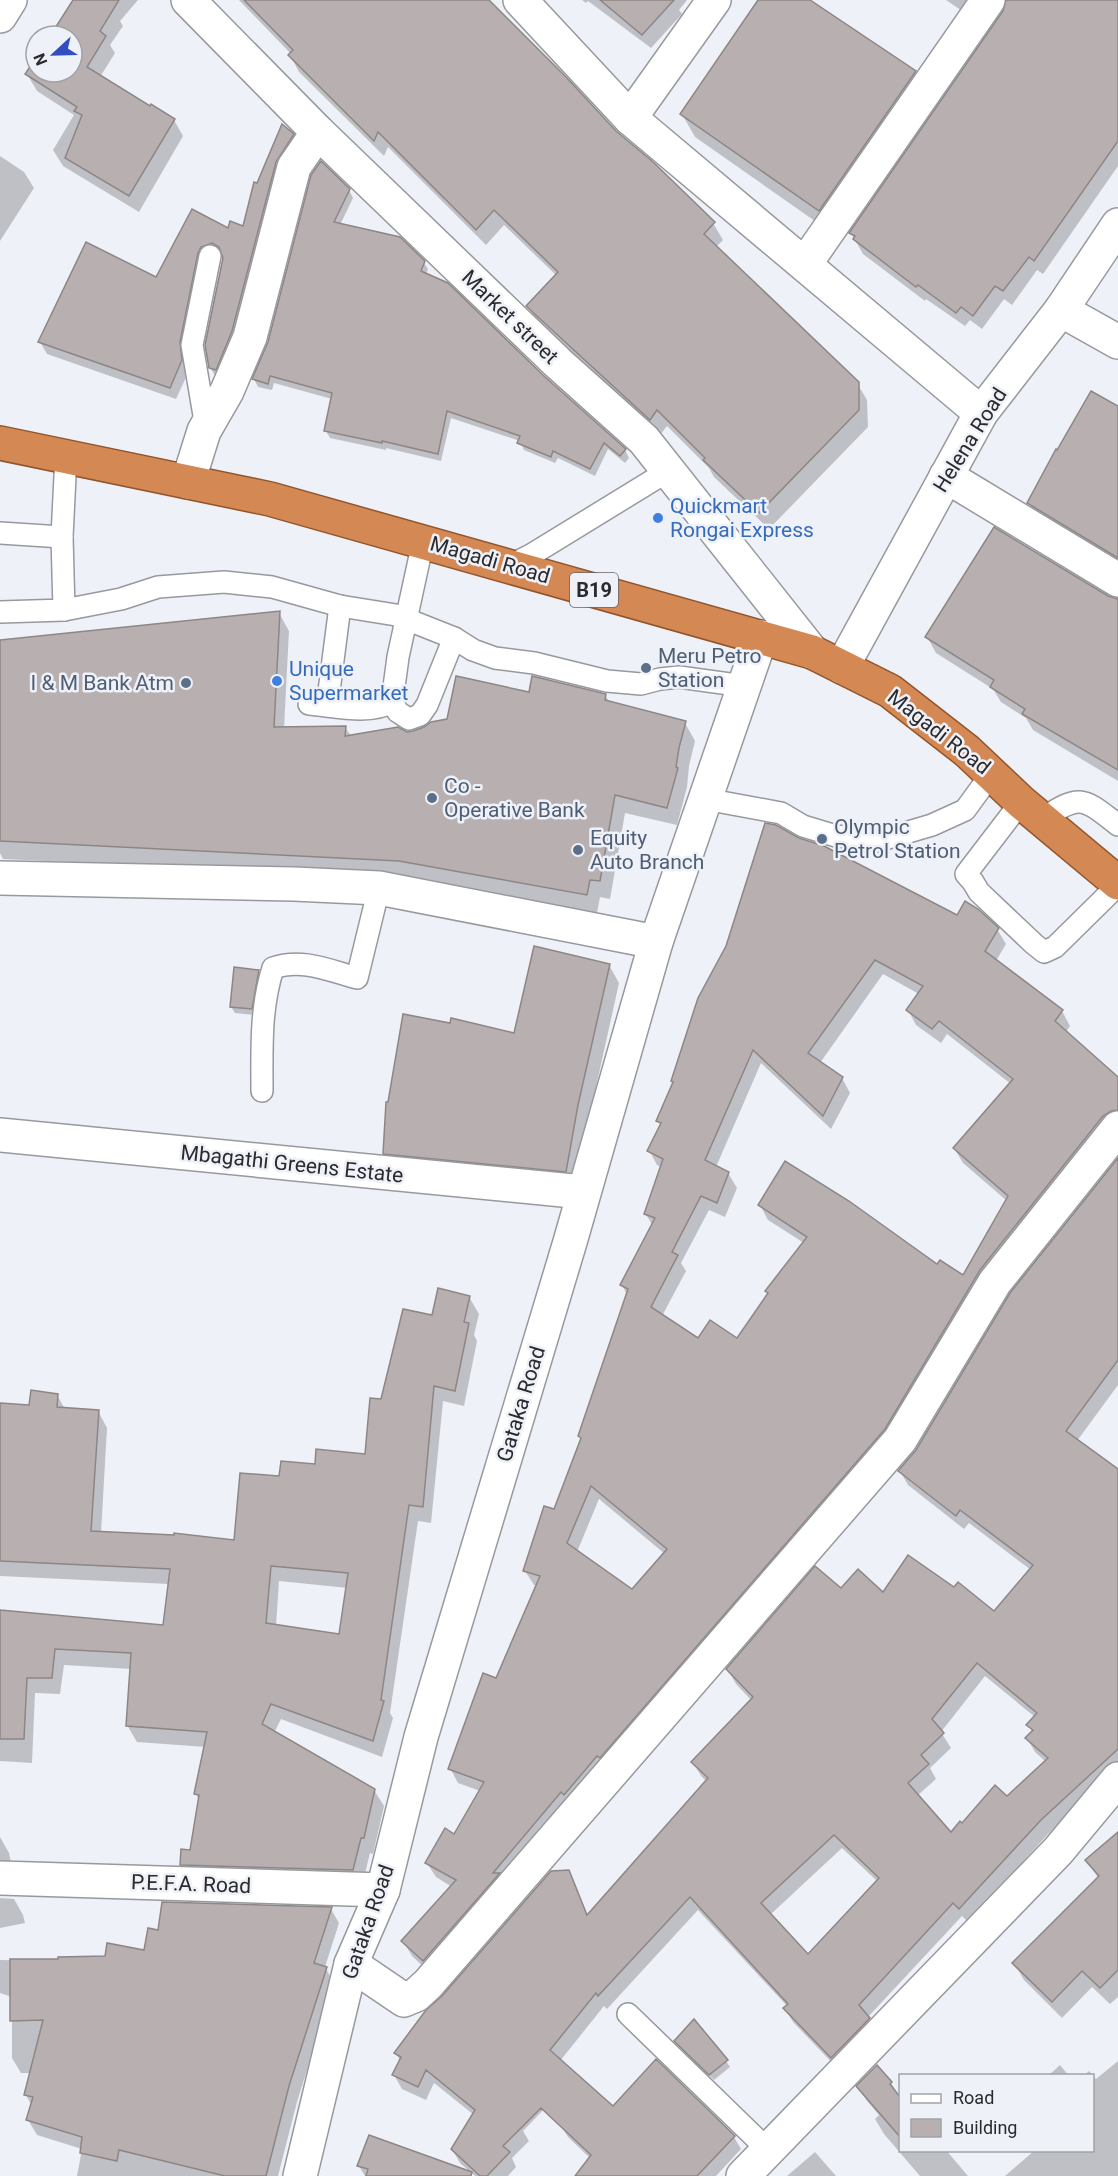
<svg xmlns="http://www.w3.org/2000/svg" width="1118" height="2176" viewBox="0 0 1118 2176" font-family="Roboto,sans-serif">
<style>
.shadow{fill:#0003;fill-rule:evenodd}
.building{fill:#b8b0b0;stroke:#8d8685;stroke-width:1.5;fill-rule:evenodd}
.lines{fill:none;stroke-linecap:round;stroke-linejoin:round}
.service-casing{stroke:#98999f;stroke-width:24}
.minor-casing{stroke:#98999f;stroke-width:36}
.tertiary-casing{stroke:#98999f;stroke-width:36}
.trunk-casing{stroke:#92552b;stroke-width:36}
.service{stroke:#fff;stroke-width:21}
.minor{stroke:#fff;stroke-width:33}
.tertiary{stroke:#fff;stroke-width:33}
.trunk{stroke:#d48854;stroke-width:33}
.shop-dot{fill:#3f7fe0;stroke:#eff1f8;stroke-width:2}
.service-dot{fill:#5c6f8a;stroke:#eff1f8;stroke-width:2}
.labels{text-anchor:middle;stroke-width:5;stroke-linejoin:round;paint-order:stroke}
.shield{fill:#eff1f8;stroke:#66666b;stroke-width:1.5}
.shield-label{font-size:20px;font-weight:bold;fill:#2b2b2e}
.street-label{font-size:21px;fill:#2b2b2e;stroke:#eff1f8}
.shop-label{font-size:21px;fill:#366cbe;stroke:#eff1f8;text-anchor:start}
.service-label{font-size:21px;fill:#4e5e75;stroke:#eff1f8;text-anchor:start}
</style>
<rect width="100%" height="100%" fill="#eff1f8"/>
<!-- shadow -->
<g class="shadow">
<polygon points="75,0 138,0 120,21 123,26 110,45 115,53 100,77 174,120 183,136 139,212 63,166 53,150 74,115 37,91 27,74 36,61 36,72 72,72 72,36 52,36"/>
<polygon points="239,0 487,0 615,132 713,223 723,240 716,247 857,383 867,400 868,427 769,529 714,477 709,468 667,426 660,435 537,323 528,306 557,276 504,225 486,245 388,147 384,156 299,72 290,55 291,54"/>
<polygon points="582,0 687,0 679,10 682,14 651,48 588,1 586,3"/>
<polygon points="759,0 808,0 915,72 928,95 832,233 695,137 682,114"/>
<polygon points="946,0 985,0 971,17"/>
<polygon points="1008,0 1118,0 1118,166 1043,274 1037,270 1012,305 1004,299 982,329 970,320 965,326 926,299 925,301 863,254 851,233 1005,11"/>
<polygon points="293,135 299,147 238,343 217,379 210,367 224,257 219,255 188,373 176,399 47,354 40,342 157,279 193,211 229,230 244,228 258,185"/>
<polygon points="0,156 24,172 34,188 0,241"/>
<polygon points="349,190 353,198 340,225 423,261 428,269 426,275 625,450 629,458 625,463 608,449 595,476 558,458 555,463 524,450 520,441 451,418 441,461 386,448 386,450 330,438 326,431 332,399 274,383 272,390 258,387 254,379"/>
<polygon points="1118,407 1118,567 1038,519 1029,503"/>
<polygon points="1108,598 1118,600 1118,781 1033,730 1026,718 1001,702 993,689 936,653 927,637"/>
<polygon points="279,613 289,631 284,729 345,727 351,736 407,733 530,694 605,695 610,703 685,723 695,741 689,766 687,787 677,825 625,813 610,899 600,897 597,913 410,878 3,859 0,853 0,641"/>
<path d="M958,917l39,12 9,15 -10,17 66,50 8,15 -4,6 52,47v26l-11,12 -214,327 -461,531 -20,-19 -9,-15 49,-54 -16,-10 -9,-14 28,-27 25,-45 -22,-8 -8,-15 46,-88 41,-94 -3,-1 -9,-14 30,-60 27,-72 45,-144 -5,-10 31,-59 -8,-13 16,-46 -4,-2 -8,-15 12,-24 -3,-6 16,-36 26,-86zM883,974l36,20 -11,16 8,15 25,18 6,-9 64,50 -57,64 9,15 44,38 -43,76 -26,-11 -178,-61 8,15 36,23 -37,48 2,3 -32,46h-38l-37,-24 24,-45 -5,-8 28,-53 16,7 12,-29 -9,-15 -12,-6 45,-104 70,66 19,-36 -8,-15 -22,-15zM599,1499l66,55 -33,37 -55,-39z"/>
<polygon points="609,965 619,983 588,1123 576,1188 395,1171 385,1153 516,1035"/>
<polygon points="258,972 262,978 254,1015 235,1013 231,1007"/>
<path d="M1118,1159v226l-41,56 41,31v298l-70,64 -80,88 -6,-6 -94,101 9,15 -37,39 -47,-49 -8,-14 2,-2 -89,-96 -91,99 -3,-3 -44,55 13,18 -50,52 6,10 -17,17 4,9 -8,9h-33l-15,-13 -8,-14 22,-34 -40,-32 -8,17 -24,-11 -8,-14 6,-14 -4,-8 172,-181 20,44 119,-134 -6,-6 -8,-14 59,-61 -16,-17 -8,-14 113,-80 42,4 71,-5 41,24 36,-43 -62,-47 -5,6 -56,-44 -8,-14 17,-20zM985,1676l50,41 -7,8 5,8 -6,5 8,14 11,10 -39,36 -45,27 -11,9 -34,-38 19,-17 -6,-11 21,-20 -10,-16zM842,1848l35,33 -69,76 -38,-42z"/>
<path d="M469,1297l10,17 -5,21 3,6 -13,65 -21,-5 -12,122 -13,-2 -28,192 3,5 -11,39 -101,-38 -7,14 100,57 10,16 -11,48 -3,-1 -8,33 -172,-5 -9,-16 10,-14 8,-51 -3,-6 10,-47 -69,-5 -10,-17 4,-56 -67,-4 -4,29 -25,-1 -3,70 -32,-2v-150l164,16 5,-43 -169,-8v-171l30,2 27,-12 8,14 33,2 9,17 -6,105 135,9 45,-64 35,-13 50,-9 16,-55 51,-84zM279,1581l69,7 -7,48 -65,-10z"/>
<polygon points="1118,1834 1118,1997 1110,2004 1092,1987 1062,2018 1024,1980 1014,1963 1098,1878 1087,1860"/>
<polygon points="0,1837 9,1853 14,1876 0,1878"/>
<polygon points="0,1898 14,1899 23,1915 25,1923 0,1928"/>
<polygon points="331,1909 339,1923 325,1967 334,1983 297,2102 278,2176 77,2176 82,2149 37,2135 28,2120 32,2106 26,2095 31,2073 21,2073 12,2058 12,1997 0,1993 0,1960 59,1961 106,1958 145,1952 160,1932"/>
<polygon points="676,2041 726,2061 730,2067 714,2080 679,2047"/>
<polygon points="1118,2061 1118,2176 1005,2176 1035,2150 1092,2150 1092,2076 1083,2076 1089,2071 1096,2079"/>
<polygon points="1060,2065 1069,2076 1048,2076"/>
<polygon points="891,2083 900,2099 900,2150 946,2150 968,2176 920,2176 884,2134 875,2119 879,2115 867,2101 858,2086"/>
<polygon points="613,2108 734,2137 741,2149 716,2176 577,2176 590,2158 568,2137 560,2124"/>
<polygon points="815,2152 836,2176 787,2176"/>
<polygon points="359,2166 458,2176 365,2176"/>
</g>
<!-- building -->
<g class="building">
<polygon points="73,0 119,0 100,31 106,36 87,67 150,106 151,104 175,119 129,196 65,158 82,115 74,111 77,107 25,74 36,58 36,72 72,72 72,36 50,36"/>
<polygon points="244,0 489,0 567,78 616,131 652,161 715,222 704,234 859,382 859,410 759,513 703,460 705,458 657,410 650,420 526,306 558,272 494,210 476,230 378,132 374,141 288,55 293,50"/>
<polygon points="600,0 674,0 642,35"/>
<polygon points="758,0 810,0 916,71 819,211 680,114"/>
<polygon points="1006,0 1118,0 1118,141 1034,261 1029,257 1003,291 995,286 973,316 961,307 956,313 918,285 916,287 853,239 855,236 849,233 1003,11"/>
<polygon points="282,124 294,134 276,162 232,331 216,370 209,368 205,345 223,258 219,247 212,243 201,247 198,253 180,342 182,360 170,388 38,342 86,242 156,277 192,209 228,228 230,221 243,226 254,182 257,183"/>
<polygon points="321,161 350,189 334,222 400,237 425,261 421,271 448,283 545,377 626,449 620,456 604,443 590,469 553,451 551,457 517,443 520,436 447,411 438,454 382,441 382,443 324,431 332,393 270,376 268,384 252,379 268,342 311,175"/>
<polygon points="1091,391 1118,406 1118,558 1027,503 1056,449 1057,450"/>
<polygon points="994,527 1108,596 1118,599 1118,770 1022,714 1025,709 990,687 994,680 925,637"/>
<polygon points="280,611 274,727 346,726 345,736 398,727 407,732 413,731 424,727 431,722 447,719 456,676 529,692 532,676 606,694 605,700 686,721 679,748 676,767 678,768 667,808 615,795 600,881 590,880 587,895 399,861 0,841 0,640"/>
<path d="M765,823l11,2 23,13 25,8 133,69 8,-14 13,8 21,19 -14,23 78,59 -8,11 63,56v33l-7,1 -8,5 -123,154 -95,159 -285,329 -3,-2 -33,39 -3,-3 -68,81h7l-77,88 -22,-20 55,-61 -31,-17 20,-35 9,6 30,-52 -36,-13 35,-96 13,5 44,-102 -17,-5 21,-65 10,3 27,-71 -3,-2 50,-147 -8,-4 35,-67 -11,-4 19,-55 -16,-8 14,-28 -5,-2 17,-39 -2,-1 27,-83 28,-52zM875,960l48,26 -17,24 26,19 7,-8 74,58 -60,69 55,48 -45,79 -23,-15 -3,4 -88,-63 -64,-40 -27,44 49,32 -42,54 3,2 -31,45 -27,-18 -12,18 -47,-31 27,-52 -6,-3 29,-56 16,7 12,-31 -24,-12 48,-110 70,66 20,-39 -35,-24zM591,1486l76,63 -35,40 -65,-46z"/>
<polygon points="534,946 610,964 578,1105 566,1172 383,1154 386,1102 388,1102 403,1014 450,1023 451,1018 514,1033"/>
<polygon points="234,967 259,970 252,1009 230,1007"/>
<path d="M1118,1158v202l-52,71 52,38v280l-77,71 -82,89 -6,-6 -94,102 11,13 -39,40 -48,-50 5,-4 -98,-107 -92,99 -2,-3 -46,57 63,56 43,-47 79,77 -38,40h-122l16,-21 -50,-47 -38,38 7,6 -23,24h-7l-29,-27 24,-39 -49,-40 -8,17 -26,-12 9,-18 -7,-4 32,-43 16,-14 109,-125 18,-1 18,45 121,-137 -17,-16 62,-65 -27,-28 89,-103 26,22 17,-19 25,23 25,-37 46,32 4,-5 36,29 39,-46 -73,-55 -4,6 -58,-45 18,-21 94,-157zM977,1663l60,50 -11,12 7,5 -8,8 23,20 -41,38 -12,-11 -33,38 -2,-2 -9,11 -43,-49 21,-19 -8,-9 23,-22 -12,-14zM834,1835l45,43 -71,76 -47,-51z"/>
<path d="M438,1288l32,8 -6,26 5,1 -14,68 -21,-5 -11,121 -14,-2 -28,195 3,1 -11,40 -102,-37 -9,20 113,65 -11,49h-3l-8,32 -173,-5 1,-16 9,1 9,-55 -5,-1 13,-62 -81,-6 5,-73 -76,-4 -3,29h-25l-3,61h-24v-129l163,15 7,-56 -170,-8v-158l29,2 2,-15 27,4 -1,13 42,3 -8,121 83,4v-2l60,7 6,-67 39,3 2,-15 34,3 1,-15 49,5 5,-56 11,1 22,-90 29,6zM271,1566l77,7 -9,61 -73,-11z"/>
<polygon points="1118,1832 1118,1970 1100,1988 1082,1971 1052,2002 1012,1963 1099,1876 1085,1860"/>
<polygon points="162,1902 332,1907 314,1963 327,1967 289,2086 266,2176 225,2176 119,2150 117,2161 80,2153 82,2137 26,2120 33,2097 24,2095 43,2020 10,2021 10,1959 58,1959 58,1957 105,1956 107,1943 144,1950 148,1928 158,1930"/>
<polygon points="694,2019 728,2060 709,2075 674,2041"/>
<polygon points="877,2065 892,2082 890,2084 900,2097 900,2137 856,2086"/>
<polygon points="369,2135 472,2172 471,2176 366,2176 368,2169 357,2166"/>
</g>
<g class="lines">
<!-- service casing -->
<g class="service-casing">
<g id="service">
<polyline points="206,427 192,345 210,256"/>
<polyline points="0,533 62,537"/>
<polyline points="509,566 531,555 668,471"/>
<polyline points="64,610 121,599 158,587 224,582 272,587 340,606 396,615 454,638 473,650 495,658 534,663 607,681 641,684 660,679 679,677 744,686"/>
<polyline points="0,612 64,610 62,537 66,456"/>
<polyline points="392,702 398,712 409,719 420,715 427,705 454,638"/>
<path d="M309,704c25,2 60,11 83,-2l6,-45 25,-115"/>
<polyline points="332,706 329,691 340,606"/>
<polyline points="705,799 781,813 803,826 836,836 878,841 932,825 965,810 992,773"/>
<polyline points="1021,802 966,874 973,882 979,892 1034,944 1044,952 1055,947 1118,885"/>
<path d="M1042,819c39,-26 41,-21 76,6"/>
<path d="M262,1091c0,-42 -2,-82 11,-123 29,-10 55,2 84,10l22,-90"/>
<polyline points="628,2014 768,2150"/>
</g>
</g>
<!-- minor casing -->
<g class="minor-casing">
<g id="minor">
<polyline points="188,0 318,132 558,363 644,440 812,652"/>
<polyline points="520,0 630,118 981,413"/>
<polyline points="0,16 10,0"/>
<polyline points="630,118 714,0"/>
<polyline points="805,264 988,0"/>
<polyline points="1061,310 1118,342"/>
<polyline points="946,476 1118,580"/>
<polyline points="188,482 204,431 227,391 250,337 294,167 318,132"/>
<polyline points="842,667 981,413 1061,310 1118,225"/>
<polyline points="0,878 294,884 379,888 656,942"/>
<polyline points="0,1135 583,1192"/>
<polyline points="0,1878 383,1890"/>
<polyline points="351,1964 404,2000 416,1995 428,1984 900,1440 995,1282 1118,1128"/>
<polyline points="743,2176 1058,1851 1118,1779"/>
</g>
</g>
<!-- tertiary casing -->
<g class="tertiary-casing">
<polyline id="tertiary" points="300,2176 351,1964 383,1890 421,1737 570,1242 656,942 761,637"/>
</g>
<!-- trunk casing -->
<g class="trunk-casing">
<polyline id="trunk" points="0,443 270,499 812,652 890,691 967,751 1021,802 1118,883"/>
</g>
<!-- service -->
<use href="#service" class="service"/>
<!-- minor -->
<use href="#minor" class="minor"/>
<!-- tertiary -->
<use href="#tertiary" class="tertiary"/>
<!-- trunk -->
<use href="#trunk" class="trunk"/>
</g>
<!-- markers -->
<g class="shop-dot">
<circle cx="658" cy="518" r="6"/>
<circle cx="277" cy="681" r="6"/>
</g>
<g class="service-dot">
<circle cx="646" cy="668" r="6"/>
<circle cx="186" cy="683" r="6"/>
<circle cx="432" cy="798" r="6"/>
<circle cx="822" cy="839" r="6"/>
<circle cx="578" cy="850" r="6"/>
</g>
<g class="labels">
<!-- shield labels -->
<rect class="shield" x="570" y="573" width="48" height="34" rx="4.5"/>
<g class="shield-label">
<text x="594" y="597">B19</text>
</g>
<!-- street labels -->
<g class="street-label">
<text transform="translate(510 317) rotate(44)" y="7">Market street</text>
<text transform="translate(970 440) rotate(-58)" y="7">Helena Road</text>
<text transform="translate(490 560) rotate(16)" y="7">Magadi Road</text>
<text transform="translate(939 732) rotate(38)" y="7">Magadi Road</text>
<text transform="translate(292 1164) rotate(6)" y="7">Mbagathi Greens Estate</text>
<text transform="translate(521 1404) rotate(-73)" y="7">Gataka Road</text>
<text transform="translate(191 1884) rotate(2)" y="7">P.E.F.A. Road</text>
<text transform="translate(368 1922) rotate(-71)" y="7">Gataka Road</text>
</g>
<!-- shop labels -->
<g class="shop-label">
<text x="670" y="513">Quickmart<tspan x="670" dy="24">Rongai Express</tspan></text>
<text x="289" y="676">Unique<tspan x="289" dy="24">Supermarket</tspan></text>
</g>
<!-- service labels -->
<g class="service-label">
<text x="658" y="663">Meru Petro<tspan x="658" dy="24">Station</tspan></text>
<text x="174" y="690" text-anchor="end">I &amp; M Bank Atm</text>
<text x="444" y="793">Co -<tspan x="444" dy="24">Operative Bank</tspan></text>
<text x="834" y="834">Olympic<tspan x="834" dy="24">Petrol Station</tspan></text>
<text x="590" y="845">Equity<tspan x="590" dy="24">Auto Branch</tspan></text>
</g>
</g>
<!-- legend -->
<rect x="899" y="2074" width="195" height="78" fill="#eff1f8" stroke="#a1a2a7" stroke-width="1.5"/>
<rect x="911" y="2094" width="30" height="9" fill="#ffffff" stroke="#a1a2a7" stroke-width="1.5"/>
<text x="953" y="2104" font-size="18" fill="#2b2b2e">Road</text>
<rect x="911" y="2119" width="30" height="18" fill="#b8b0b0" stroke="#a1a2a7" stroke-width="1.5"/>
<text x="953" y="2134" font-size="18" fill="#2b2b2e">Building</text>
<!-- north arrow -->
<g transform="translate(54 54) rotate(248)"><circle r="28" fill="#eff1f8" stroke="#a1a2a7" stroke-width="1.5"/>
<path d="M0-4.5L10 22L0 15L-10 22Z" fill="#324ebf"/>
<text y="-9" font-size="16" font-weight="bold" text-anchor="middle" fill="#2b2b2e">N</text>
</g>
</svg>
